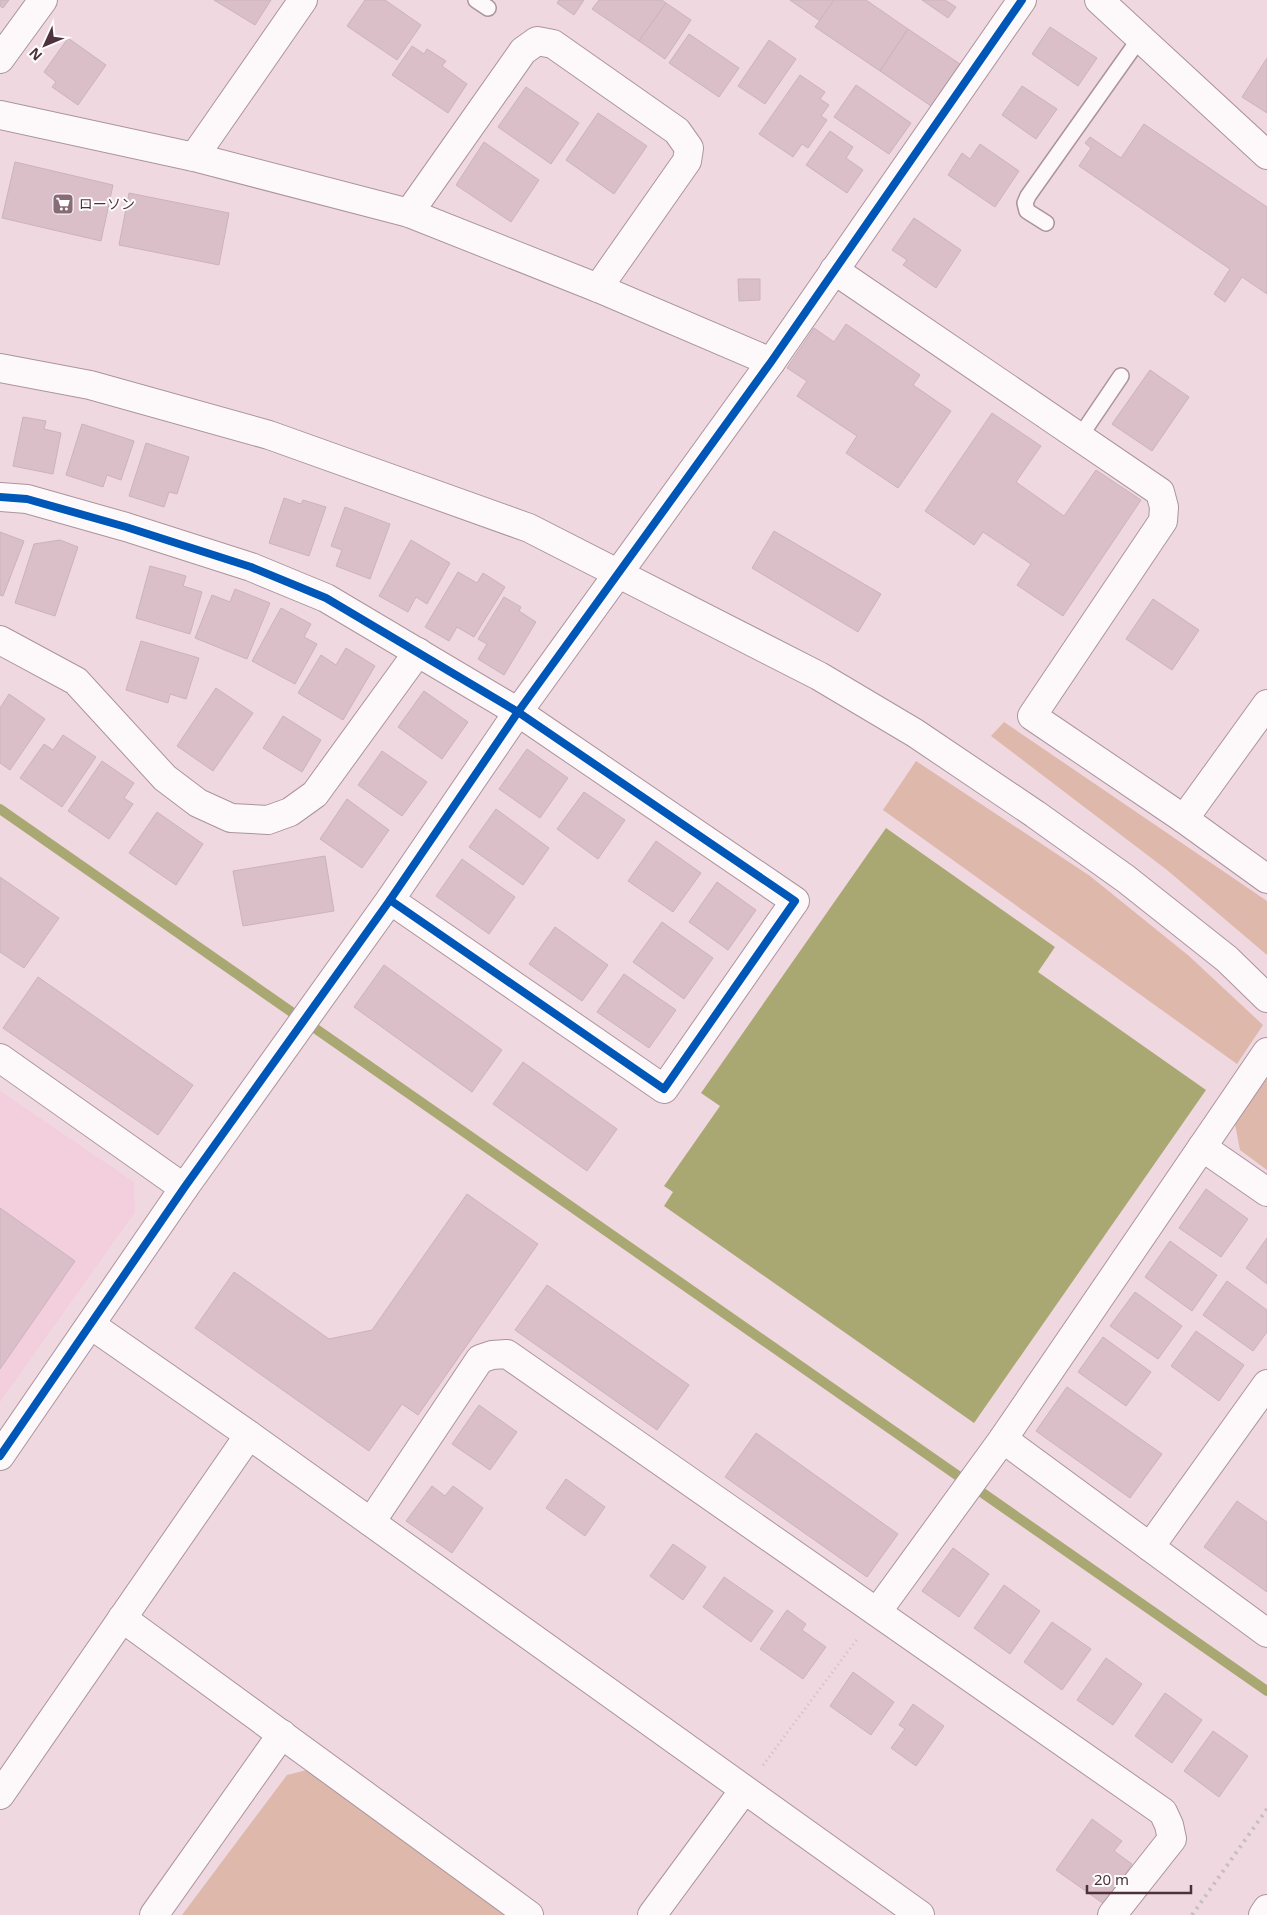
<svg xmlns="http://www.w3.org/2000/svg" width="1267" height="1915" viewBox="0 0 1267 1915" font-family="'Noto Sans','Noto Sans JP',sans-serif">
<style>
.built{fill:#f3cedc}
.green{fill:#ddb8ab}
.water{fill:#aaa872}
.lines{fill:none;stroke-linecap:round;stroke-linejoin:round}
.stream{stroke:#aaa872;stroke-width:10}
.building{fill:#dabfc9;stroke:#cbb3bd}
.service-casing{stroke:#ab949d;stroke-width:18}
.minor-casing{stroke:#ab949d;stroke-width:30}
.tertiary-casing{stroke:#ab949d;stroke-width:30}
.path{stroke:#cbbec3;stroke-width:3;stroke-dasharray:1 4;stroke-linecap:butt}
.service{stroke:#fdf9fa;stroke-width:15}
.minor{stroke:#fdf9fa;stroke-width:28}
.tertiary{stroke:#fdf9fa;stroke-width:28}
.rail{stroke:#c6bfc2;stroke-width:4;stroke-dasharray:2.5 5;stroke-linecap:butt}
.cycleway-casing{stroke:#fdfdfd;stroke-width:11}
.cycleway{stroke:#0057b8;stroke-width:8}
.labels{text-anchor:middle;stroke-width:4;stroke-linejoin:round;paint-order:stroke}
.poi-label{font-size:14px;fill:#4e313c;stroke:#fdfdfd;text-anchor:start}
</style>
<rect width="100%" height="100%" fill="#f0d8e1"/>
<!-- built -->
<polygon class="built" points="0,1091 134,1182 135,1212 0,1402"/>
<!-- green -->
<g class="green">
<polygon points="1004,722 1267,901 1267,955 1167,870 991,736"/>
<polygon points="916,761 1090,876 1189,956 1263,1025 1237,1064 883,810"/>
<polygon points="1267,1075 1267,1170 1240,1150 1235,1124"/>
<polygon points="307,1770 505,1915 182,1915 287,1775"/>
</g>
<!-- water -->
<polygon class="water" points="886,828 1055,947 1038,972 1206,1090 974,1423 664,1206 673,1192 664,1186 720,1106 701,1093"/>
<g class="lines">
<!-- stream -->
<polyline class="stream" points="0,809 1267,1691"/>
</g>
<!-- building -->
<g class="building">
<polygon points="0,0 9,0 3,8 0,6"/>
<polygon points="214,0 271,0 255,25"/>
<polygon points="365,0 385,0 421,25 397,60 347,26"/>
<polygon points="559,0 584,0 574,15 557,3"/>
<polygon points="599,0 662,0 666,3 639,41 592,9"/>
<polygon points="790,0 834,0 820,21"/>
<polygon points="834,0 866,0 908,29 880,71 815,27"/>
<polygon points="922,0 945,0 956,7 948,18"/>
<polygon points="666,3 691,20 665,59 639,41"/>
<polygon points="1050,27 1097,58 1078,86 1032,54"/>
<polygon points="908,29 960,64 931,106 880,71"/>
<polygon points="689,34 739,68 719,97 669,63"/>
<polygon points="68,38 106,65 78,105 52,87 56,82 44,72"/>
<polygon points="769,40 796,59 765,104 738,86"/>
<polygon points="412,46 424,54 427,49 446,61 442,66 467,84 448,113 392,75"/>
<polygon points="1267,58 1267,113 1242,97"/>
<polygon points="800,75 825,92 820,99 829,105 821,116 827,120 808,148 802,144 793,157 759,134"/>
<polygon points="856,85 911,123 889,154 834,117"/>
<polygon points="1022,86 1057,109 1036,139 1002,115"/>
<polygon points="526,87 579,123 551,164 498,127"/>
<polygon points="598,113 647,146 614,194 566,160"/>
<polygon points="1144,124 1267,207 1267,294 1242,277 1225,302 1214,294 1230,269 1079,166 1091,148 1085,143 1090,137 1121,158"/>
<polygon points="830,131 853,147 846,158 863,170 847,193 806,165"/>
<polygon points="484,142 539,180 511,222 456,185"/>
<polygon points="980,144 1019,171 995,207 948,175 962,153 970,159"/>
<polygon points="15,162 113,185 101,241 2,218"/>
<polygon points="129,193 229,213 219,265 119,245"/>
<polygon points="914,218 961,250 936,288 903,265 907,260 892,250"/>
<polygon points="738,279 760,279 760,300 739,301"/>
<polygon points="846,324 920,375 913,385 951,411 898,488 846,453 857,436 797,396 807,381 787,368 814,328 834,342"/>
<polygon points="1150,370 1189,397 1152,451 1112,424"/>
<polygon points="992,413 1041,446 1016,482 1064,516 1096,470 1141,500 1063,616 1017,585 1031,564 983,532 974,545 925,511"/>
<polygon points="23,417 46,421 44,429 61,433 53,474 13,466"/>
<polygon points="82,424 134,441 121,480 107,475 103,487 66,475"/>
<polygon points="146,443 189,457 177,494 169,492 164,507 129,496"/>
<polygon points="284,498 301,504 303,500 326,507 309,556 269,543"/>
<polygon points="345,507 390,524 370,579 336,566 342,550 331,546"/>
<polygon points="774,531 881,594 858,632 752,568"/>
<polygon points="0,532 24,541 3,596 0,595"/>
<polygon points="60,540 78,547 55,616 15,603 34,544"/>
<polygon points="411,540 450,563 427,604 416,597 408,612 379,596"/>
<polygon points="150,566 186,576 183,586 202,592 190,634 136,618"/>
<polygon points="458,572 477,583 483,573 505,587 474,637 457,627 449,641 425,627"/>
<polygon points="235,589 270,603 247,659 195,638 212,595 230,602"/>
<polygon points="504,597 521,607 519,611 536,622 504,675 478,659 487,644 478,639"/>
<polygon points="1153,599 1199,630 1172,670 1126,639"/>
<polygon points="281,608 311,624 304,637 317,644 295,684 252,661"/>
<polygon points="141,641 199,658 186,699 170,694 168,703 126,690"/>
<polygon points="346,648 375,666 343,720 298,693 321,655 336,665"/>
<polygon points="216,688 253,713 213,771 177,746"/>
<polygon points="424,691 468,722 442,759 398,727"/>
<polygon points="9,694 45,719 10,770 0,763 0,708"/>
<polygon points="283,716 321,740 302,772 263,748"/>
<polygon points="63,735 96,757 62,807 20,778 44,744 53,750"/>
<polygon points="527,749 568,778 540,818 499,789"/>
<polygon points="382,751 427,782 402,816 358,785"/>
<polygon points="102,761 134,783 124,798 133,804 109,839 68,811"/>
<polygon points="584,792 625,820 598,859 557,829"/>
<polygon points="347,799 389,830 362,868 320,839"/>
<polygon points="496,809 549,848 523,885 469,847"/>
<polygon points="157,812 203,844 176,885 129,853"/>
<polygon points="656,841 701,873 673,912 628,881"/>
<polygon points="325,856 334,911 243,926 233,871"/>
<polygon points="462,859 515,897 489,934 436,896"/>
<polygon points="0,877 59,918 24,968 0,952"/>
<polygon points="717,882 756,910 728,950 689,922"/>
<polygon points="662,922 713,958 684,999 633,962"/>
<polygon points="555,927 608,965 582,1001 529,964"/>
<polygon points="384,965 502,1050 472,1092 354,1007"/>
<polygon points="624,974 676,1010 649,1048 597,1012"/>
<polygon points="38,977 193,1085 158,1135 3,1028"/>
<polygon points="523,1062 617,1129 587,1171 493,1104"/>
<polygon points="1206,1189 1248,1219 1221,1257 1179,1228"/>
<polygon points="467,1194 538,1244 418,1415 402,1404 369,1451 195,1328 234,1272 329,1339 372,1330"/>
<polygon points="0,1208 75,1261 0,1369"/>
<polygon points="1267,1238 1267,1284 1246,1268"/>
<polygon points="1170,1241 1217,1275 1192,1311 1145,1277"/>
<polygon points="1227,1281 1267,1310 1267,1332 1253,1351 1203,1315"/>
<polygon points="547,1285 689,1385 657,1430 515,1330"/>
<polygon points="1135,1292 1182,1326 1158,1359 1110,1326"/>
<polygon points="1196,1331 1244,1365 1219,1401 1171,1366"/>
<polygon points="1103,1337 1151,1372 1126,1406 1078,1372"/>
<polygon points="1067,1387 1162,1454 1130,1498 1036,1431"/>
<polygon points="479,1405 517,1432 490,1470 452,1444"/>
<polygon points="756,1433 898,1534 867,1577 725,1477"/>
<polygon points="566,1479 605,1507 585,1536 546,1508"/>
<polygon points="432,1486 445,1496 453,1486 483,1508 452,1553 406,1521"/>
<polygon points="1237,1501 1267,1522 1267,1592 1204,1547"/>
<polygon points="673,1544 706,1567 683,1600 650,1576"/>
<polygon points="953,1548 989,1574 959,1617 922,1591"/>
<polygon points="724,1577 773,1611 751,1642 703,1607"/>
<polygon points="1004,1585 1040,1611 1010,1654 974,1628"/>
<polygon points="787,1610 806,1624 802,1630 826,1647 803,1679 760,1649"/>
<polygon points="1052,1622 1091,1649 1062,1690 1024,1662"/>
<polygon points="1106,1658 1142,1684 1113,1725 1077,1700"/>
<polygon points="853,1672 894,1702 871,1735 830,1706"/>
<polygon points="1165,1693 1202,1720 1172,1763 1135,1736"/>
<polygon points="913,1704 944,1726 916,1766 891,1748 905,1729 899,1725"/>
<polygon points="1213,1731 1248,1756 1219,1797 1184,1771"/>
<polygon points="1092,1819 1122,1841 1114,1851 1132,1864 1104,1904 1056,1870"/>
</g>
<g class="lines">
<!-- service casing -->
<g class="service-casing">
<g id="service">
<polyline points="476,0 488,8"/>
<polyline points="1046,223 1027,211 1025,203 1028,196 1140,38"/>
<polyline points="1079,438 1121,376"/>
</g>
</g>
<!-- minor casing -->
<g class="minor-casing">
<g id="minor">
<polyline points="1099,0 1267,155"/>
<polyline points="0,59 43,0"/>
<polyline points="0,115 194,157 409,213 598,288 771,362"/>
<polyline points="194,157 303,0"/>
<polyline points="409,213 523,51 537,41 553,44 677,131 689,148 687,161 598,288"/>
<polyline points="834,270 1160,492 1164,507 1163,521 1032,716 1184,819 1267,879"/>
<polyline points="0,497 27,499 126,527 251,567 326,598 518,712 795,901 664,1089 390,900"/>
<polyline points="0,640 76,681 165,778 198,803 231,818 268,820 290,812 315,794 418,652"/>
<polyline points="1184,819 1267,704"/>
<polyline points="0,1058 184,1188"/>
<polyline points="1202,1147 1267,1192"/>
<polyline points="91,1325 249,1435 920,1915"/>
<polyline points="1003,1439 1267,1633"/>
<polyline points="0,1456 184,1188 390,900 518,712 771,362 1022,0"/>
<polyline points="371,1522 480,1359 492,1355 507,1354 1163,1812 1169,1825 1172,1839 1112,1915"/>
<polyline points="1150,1547 1267,1384"/>
<polyline points="877,1612 1003,1439 1267,1052"/>
<polyline points="122,1618 529,1915"/>
<polyline points="0,1795 249,1435"/>
<polyline points="154,1915 282,1734"/>
<polyline points="652,1915 744,1790"/>
<polyline points="1263,1915 1267,1909"/>
</g>
</g>
<!-- tertiary casing -->
<g class="tertiary-casing">
<polyline id="tertiary" points="0,368 90,385 269,435 529,528 819,676 915,733 1035,814 1126,879 1227,959 1267,998"/>
</g>
<!-- path -->
<polyline class="path" points="763,1765 858,1638"/>
<!-- service -->
<use href="#service" class="service"/>
<!-- minor -->
<use href="#minor" class="minor"/>
<!-- tertiary -->
<use href="#tertiary" class="tertiary"/>
<!-- rail -->
<polyline class="rail" points="1192,1915 1267,1809"/>
<!-- cycleway casing -->
<g class="cycleway-casing">
<g id="cycleway">
<polyline points="0,497 27,499 126,527 251,567 326,598 518,712 795,901 664,1089 390,900"/>
<polyline points="0,1456 184,1188 390,900 518,712 771,362 1022,0"/>
</g>
</g>
<!-- cycleway -->
<use href="#cycleway" class="cycleway"/>
</g>
<!-- icons -->
<defs>
<g id="supermarket-square" transform="scale(1.125)"><rect x="-9" y="-9" width="18" height="18" rx="4" fill="#876b76" stroke="#fdfdfd"/><path d="M-6-5.5h2.5l.6 2H6L4.5 2H-2.5L-4.4-4H-6ZM-1.5 3.2a1.3 1.3 0 1 0 .1 0ZM3 3.2a1.3 1.3 0 1 0 .1 0Z" fill="#fff"/></g>
</defs>
<g fill-rule="evenodd">
<use href="#supermarket-square" x="63" y="204"/>
</g>
<g class="labels">
<!-- poi labels -->
<g class="poi-label">
<text x="79" y="209">ローソン</text>
</g>
</g>
<!-- north arrow -->
<g transform="translate(45 45) rotate(226)" stroke="#fdfdfd" stroke-width="4" paint-order="stroke">
<path d="M0-4L9 19L0 12L-9 19Z" fill="#4e313c"/>
<text y="-8" font-size="14" font-weight="bold" text-anchor="middle" fill="#4e313c">N</text>
</g>
<!-- scale -->
<path d="M1087 1885v8h104v-8" fill="none" stroke="#4e313c" stroke-width="2.5"/>
<text x="1094" y="1885" font-size="15" fill="#4e313c" stroke="#fdfdfd" stroke-width="4" paint-order="stroke">20 m</text>
</svg>
